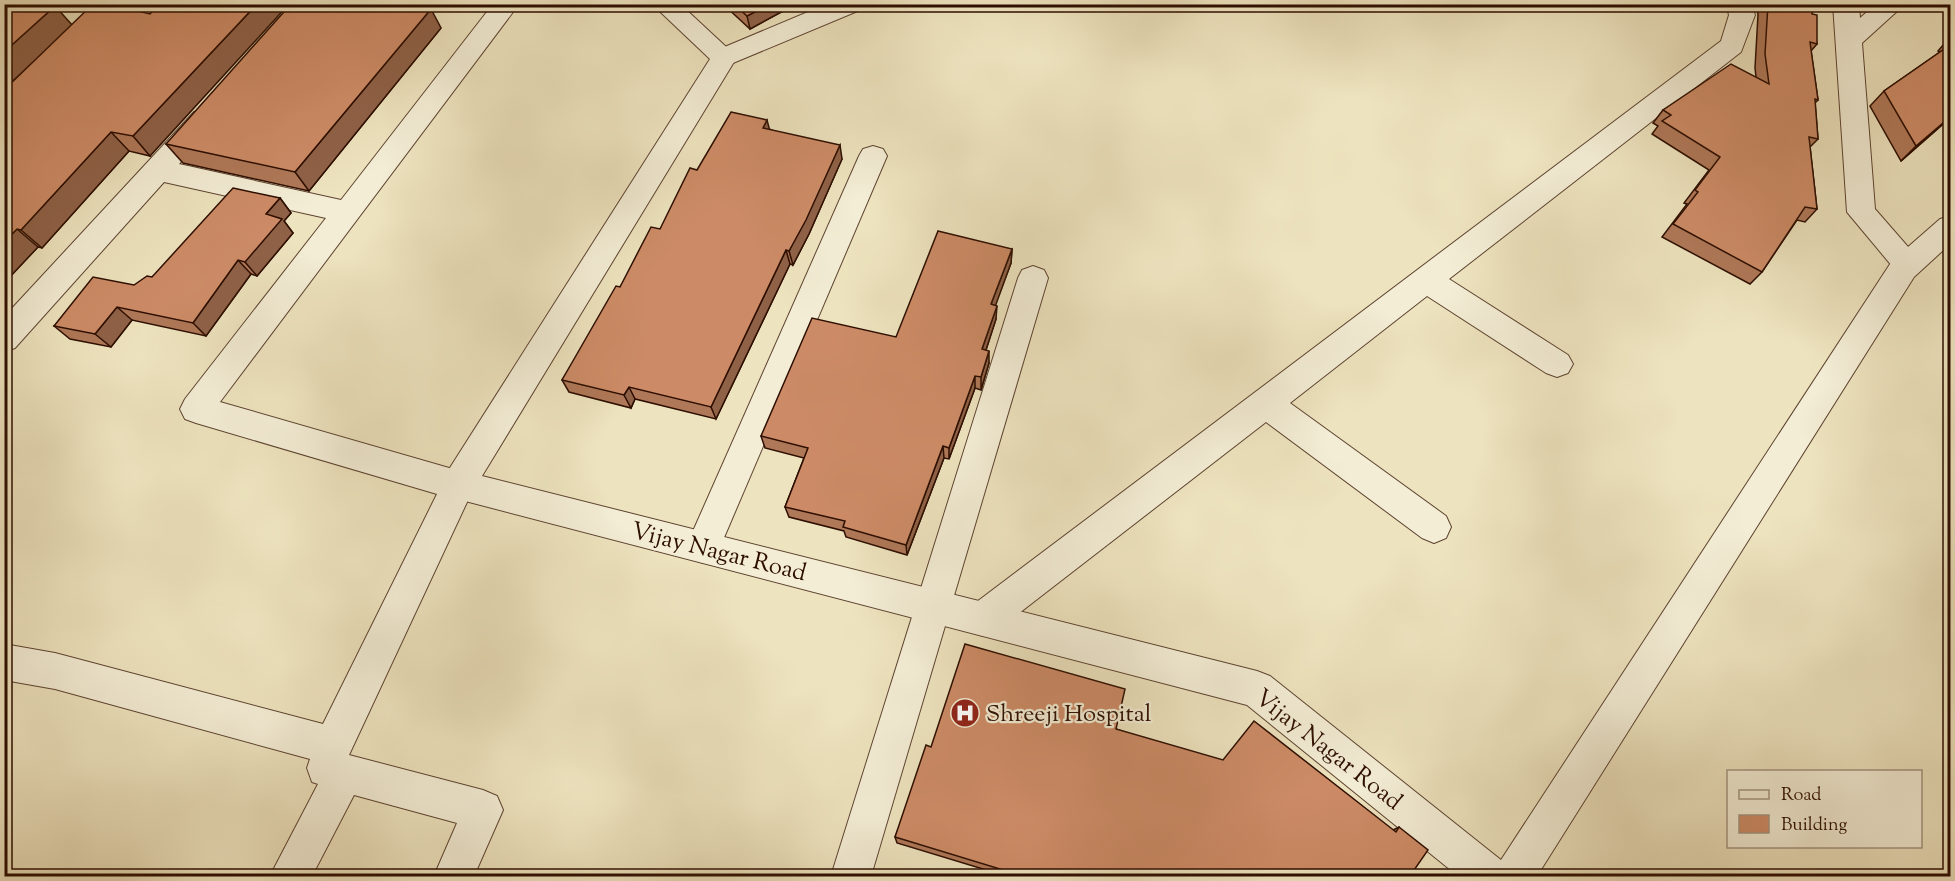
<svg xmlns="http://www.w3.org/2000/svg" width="1955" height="881" viewBox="0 0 1955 881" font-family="'Sorts Mill Goudy',serif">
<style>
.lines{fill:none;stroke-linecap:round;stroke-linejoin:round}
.minor-casing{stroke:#5d4330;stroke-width:2}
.tertiary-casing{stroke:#5d4330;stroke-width:2}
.minor{fill:#f3edd5;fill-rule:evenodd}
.tertiary{fill:#f3edd5;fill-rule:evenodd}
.wall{fill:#af7858;stroke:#2d0e00;stroke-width:1.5}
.shaded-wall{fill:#8f6147;stroke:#2d0e00;stroke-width:1.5}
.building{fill:#cc8b66;stroke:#2d0e00;stroke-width:1.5}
.labels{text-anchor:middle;stroke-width:4.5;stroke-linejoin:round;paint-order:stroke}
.street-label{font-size:24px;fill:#2d0e00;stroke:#f3edd5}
.poi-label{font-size:24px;fill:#2d0e00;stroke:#f3edd5;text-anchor:start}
</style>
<rect width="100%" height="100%" fill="#ede3be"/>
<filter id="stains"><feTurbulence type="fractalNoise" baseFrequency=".00333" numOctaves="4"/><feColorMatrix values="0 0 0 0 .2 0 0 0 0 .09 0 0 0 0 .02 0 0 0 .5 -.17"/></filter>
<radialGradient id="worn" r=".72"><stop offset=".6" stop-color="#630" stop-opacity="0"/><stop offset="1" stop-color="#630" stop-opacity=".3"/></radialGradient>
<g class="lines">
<!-- minor casing -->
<g class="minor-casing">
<g id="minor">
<polygon points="493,4 519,4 220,402 470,474 475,485 349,755 483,790 497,796 503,810 474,876 434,876 457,823 354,795 312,876 270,876 318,784 312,782 307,768 310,759 55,689 4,680 4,644 55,653 323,724 437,494 196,423 185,419 180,409 185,399 326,218 164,182 15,348 4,352 4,317 194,112 204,109 214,112 218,119 179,164 341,200"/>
<polygon points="827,4 863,4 860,10 733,63 724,66 715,63 711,57 715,51"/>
<polygon points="1726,4 1751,4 1755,15 1741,52 1449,279 1568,355 1573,364 1568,373 1557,377 1546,373 1427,296 1290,403 1446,516 1451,527 1446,538 1434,543 1422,538 1266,422 996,631 983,636 970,631 965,619 970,607 1721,41 1729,15"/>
<polygon points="1833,4 1859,4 1860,18 1876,4 1905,4 1862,43 1875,209 1923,264 1919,272 1908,276 1897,272 1847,212"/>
<polygon points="873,146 883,149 887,156 720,547 715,558 703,563 691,558 686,547 859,156 863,149"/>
<polygon points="1033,266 1044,270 1048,278 871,876 831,876 1018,278 1022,270"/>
</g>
</g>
<!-- tertiary casing -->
<g class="tertiary-casing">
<polygon id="tertiary" points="652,4 680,4 737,57 482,476 1257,671 1270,676 1501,860 1892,261 1940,219 1950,216 1950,244 1914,277 1537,876 1458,876 1247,705 446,496 441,485 446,474 710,59"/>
</g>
<!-- minor -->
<use href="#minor" class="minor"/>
<!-- tertiary -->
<use href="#tertiary" class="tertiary"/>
</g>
<!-- wall -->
<g class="wall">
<polygon points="48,4 150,156 129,151 42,248 38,247 4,283 4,90"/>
<polygon points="723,4 796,4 750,29"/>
<polygon points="1757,4 1812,4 1812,14 1817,44 1811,51 1818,100 1815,103 1818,139 1810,147 1817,209 1805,222 1797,220 1762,272 1750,284 1662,237 1687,204 1684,203 1709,170 1652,134 1658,126 1653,123 1663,110 1756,77 1755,68 1758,15"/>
<polygon points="441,28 309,191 183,163 166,144"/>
<polygon points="1950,37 1950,118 1901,161 1870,106 1884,91 1940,52 1938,51"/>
<polygon points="769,129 842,159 809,234 793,265 790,264 716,419 635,399 631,408 569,392 562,380 620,287 660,229"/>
<polygon points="280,198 291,213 284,221 293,233 257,276 251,274 206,336 132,320 111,347 70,339 54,326 152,277"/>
<polygon points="1012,249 1011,263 995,305 996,319 986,350 989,363 981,390 975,388 949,459 944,458 907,555 846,537 844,531 789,517 785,507 804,458 765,448 761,436 896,337"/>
<polygon points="1116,729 1393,830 1399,827 1410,876 1006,876 897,843 895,837 931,747"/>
</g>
<!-- shaded-wall -->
<g class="shaded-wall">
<polygon points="257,4 289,4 150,156 133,136"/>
<polygon points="770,4 796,4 750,29 747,16"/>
<polygon points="55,6 73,26 4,89 4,52"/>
<polygon points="431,9 441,28 309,191 295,172"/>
<polygon points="1950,117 1950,118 1901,161 1916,146"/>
<polygon points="767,120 771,135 763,128"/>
<polygon points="111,132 129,151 42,248 21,230"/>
<polygon points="840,145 842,159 809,234 793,265 789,251"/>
<polygon points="280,198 291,213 284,221 293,233 257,276 245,262 266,214"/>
<polygon points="17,229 38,247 4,283 4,242"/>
<polygon points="1012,249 1011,263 991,318 991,304"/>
<polygon points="786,250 790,264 716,419 711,407"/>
<polygon points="238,260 251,274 206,336 193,323"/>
<polygon points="997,306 996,319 982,362 982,349"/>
<polygon points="117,307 132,320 111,347 95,334"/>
<polygon points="989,351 989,363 981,390 981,377"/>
<polygon points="975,376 975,388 949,459 949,448"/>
<polygon points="629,387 635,399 631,408 624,395"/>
<polygon points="943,446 944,458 907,555 906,545"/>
</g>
<!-- building -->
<g class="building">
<polygon points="4,4 48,4 55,6 4,52"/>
<polygon points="93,4 109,4 150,14 159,4 257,4 133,136 111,132 21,230 17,229 4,242 4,90"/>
<polygon points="291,4 411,4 431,9 295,172 166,144"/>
<polygon points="734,4 770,4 747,16"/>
<polygon points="1768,4 1812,4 1812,14 1817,15 1817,44 1810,42 1818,100 1815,99 1818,139 1809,137 1817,209 1805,207 1762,272 1673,224 1698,192 1695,190 1720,157 1662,121 1671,115 1663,110 1731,64 1769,84 1765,54"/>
<polygon points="1950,45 1950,117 1916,146 1884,91"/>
<polygon points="731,112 767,120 763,128 840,145 806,220 789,251 786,250 711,407 629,387 624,395 562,380 616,286 620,287 651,227 660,229 690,168 697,170"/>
<polygon points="233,188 280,198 266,214 282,219 245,262 238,260 193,323 117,307 95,334 54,326 93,277 134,285 147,276 152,277"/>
<polygon points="938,231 1012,249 991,304 997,306 982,349 989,351 981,377 975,376 949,448 943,446 906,545 843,527 845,521 785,507 808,448 761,436 812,318 896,337"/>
<polygon points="965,644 1125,689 1116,729 1223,760 1254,721 1396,832 1399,827 1428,850 1410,876 1023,876 895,837 926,745 931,747"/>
</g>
<!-- icons -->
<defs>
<g id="hospital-disc" transform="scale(1.5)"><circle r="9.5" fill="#8f2418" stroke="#f3edd5"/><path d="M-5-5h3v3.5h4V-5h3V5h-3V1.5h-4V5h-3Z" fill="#fff"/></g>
</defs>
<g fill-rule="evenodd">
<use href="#hospital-disc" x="965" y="713"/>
</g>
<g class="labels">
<!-- street labels -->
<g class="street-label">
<text transform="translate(719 551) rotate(14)" y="8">Vijay Nagar Road</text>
<text transform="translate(1329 749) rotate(38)" y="8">Vijay Nagar Road</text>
</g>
<!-- poi labels -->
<g class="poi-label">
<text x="986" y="721">Shreeji Hospital</text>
</g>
</g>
<!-- margin -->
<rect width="1955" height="881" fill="none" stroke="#ede3be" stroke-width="24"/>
<rect x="6" y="6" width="1943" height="869" fill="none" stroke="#2d0e00" stroke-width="3"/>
<rect x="12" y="12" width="1931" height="857" fill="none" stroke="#2d0e00" stroke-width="1.5"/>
<!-- legend -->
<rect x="1727" y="770" width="195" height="78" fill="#f3edd5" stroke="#a49480" stroke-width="1.5"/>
<rect x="1739" y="790" width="30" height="9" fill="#f3edd5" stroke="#a49480" stroke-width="1.5"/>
<text x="1781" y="800" font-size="18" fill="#2d0e00">Road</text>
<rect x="1739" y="815" width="30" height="18" fill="#cc8b66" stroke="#a49480" stroke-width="1.5"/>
<text x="1781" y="830" font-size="18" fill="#2d0e00">Building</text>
<rect width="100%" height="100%" filter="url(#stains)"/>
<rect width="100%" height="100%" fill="url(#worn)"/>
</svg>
